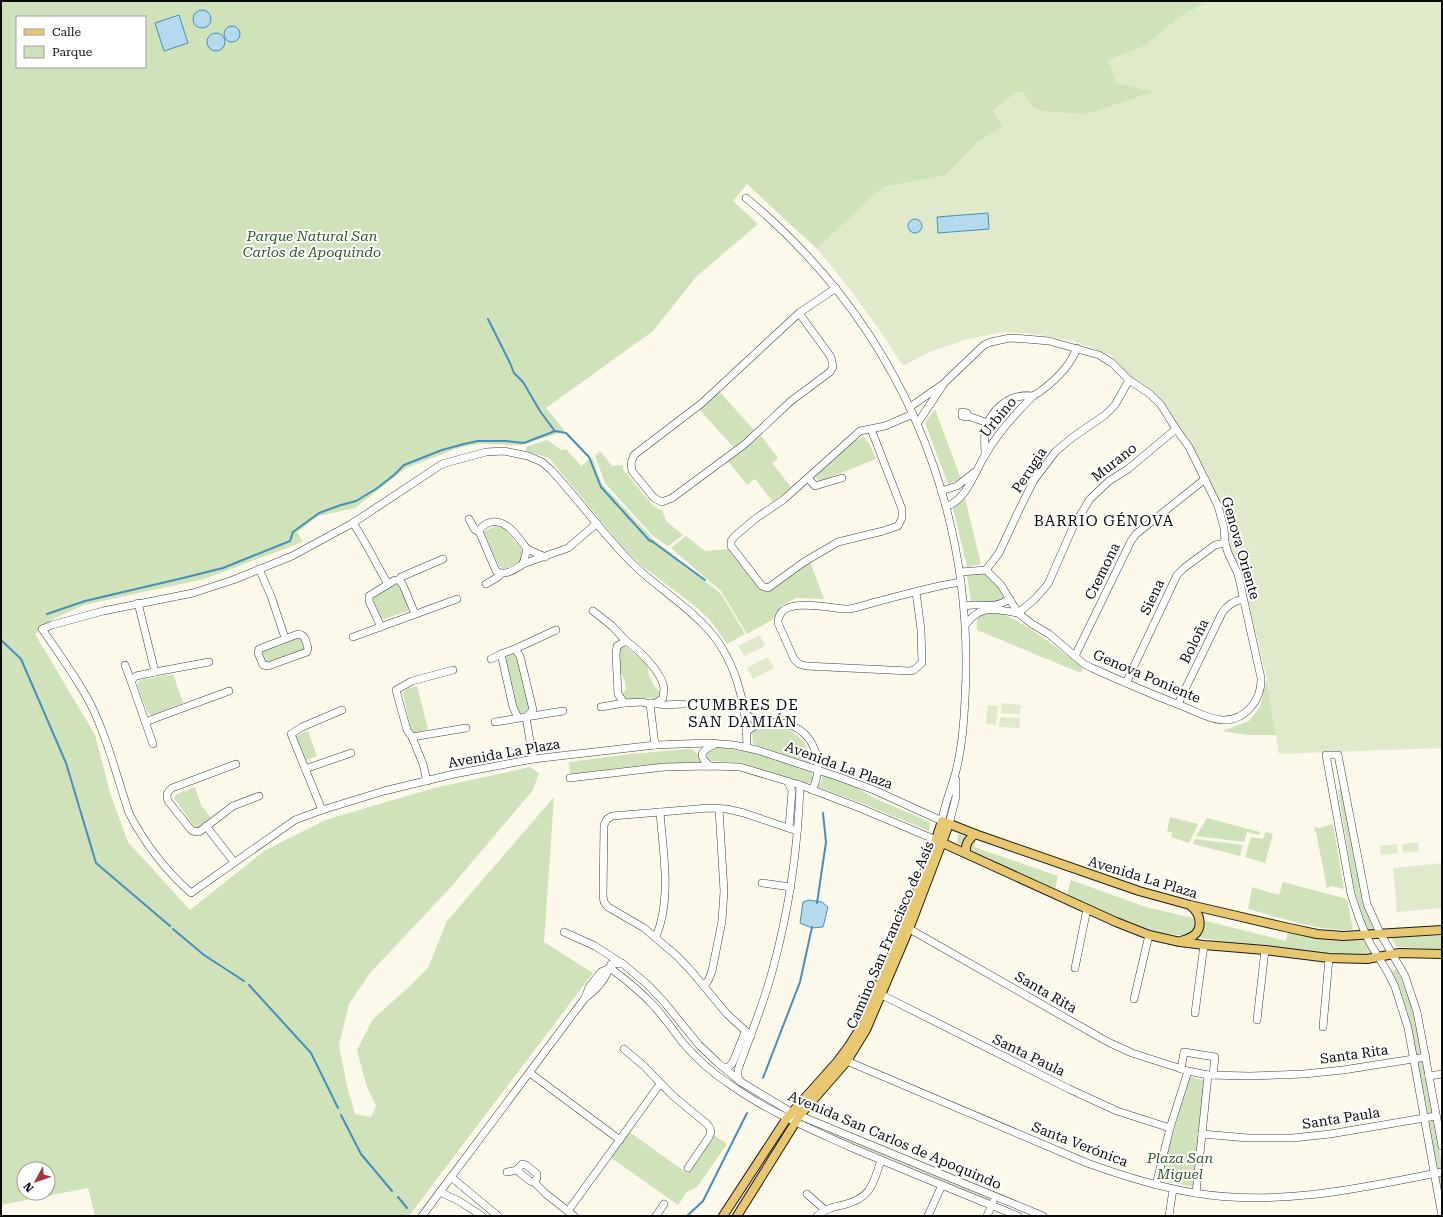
<svg xmlns="http://www.w3.org/2000/svg" width="1443" height="1217" viewBox="0 0 1443 1217" font-family="'Roboto Serif',serif">
<style>
.green{fill:#cfe2b9;fill-rule:evenodd}
.pitch{fill:#e0eaca}
.water{fill:#b6daed;stroke:#468fbb}
.lines{fill:none;stroke-linecap:round;stroke-linejoin:round}
.stream{stroke:#468fbb;stroke-width:2}
.minor-casing{stroke:#3e3e3e;stroke-width:8}
.major-casing{stroke:#1c1c1c;stroke-width:10}
.minor{stroke:#fff;stroke-width:7}
.major{stroke:#e7c870;stroke-width:8}
.labels{text-anchor:middle;stroke-width:4;stroke-linejoin:round;paint-order:stroke}
.park-label{font-size:14px;font-style:italic;fill:#305924;stroke:#fff}
.street-label{font-size:14px;fill:#0b0b0b;stroke:#fff}
.neighbourhood-label{font-size:15px;letter-spacing:1px;fill:#0b0b0b;stroke:#fff}
</style>
<rect width="100%" height="100%" fill="#fcf9eb"/>
<!-- green -->
<g class="green">
<path d="M1,1h1205l-12,9 -7,1v70l-152,109 -2,-83 -11,-16 -7,3 -22,16 10,17 -25,15 -33,34 -62,11 -66,62 -70,-65 -14,17 25,23 -62,53 -43,54 -107,77 19,23 -44,14 -42,-1 -18,3 -55,21 -51,40 -36,8 -22,16 6,10 -99,37 -120,26 -31,14 -18,15 60,101 16,61 17,46 62,68 74,-59 61,-31 109,-32 96,-21 9,6 -6,17 -83,98 -80,85 -21,31 -10,41 8,41 8,28 16,3 5,-11 -10,-22 -9,-34 16,-31 38,-34 17,-17 19,-47 107,-124 -10,145 49,31 -184,243h-314l-7,-28 -87,17zM17,17h128v50h-128zM24,1169h24v24h-24z"/>
<polygon points="719,391 754,430 734,448 699,409"/>
<polygon points="935,409 961,479 948,484 925,423"/>
<polygon points="761,436 778,458 772,463 791,487 773,502 755,479 747,485 728,461"/>
<polygon points="864,437 870,445 876,459 819,482 815,476 854,441"/>
<polygon points="547,440 561,450 566,449 581,466 592,457 602,484 653,539 721,594 745,634 727,644 710,620 695,606 641,565 620,544 549,458 526,451 526,447"/>
<polygon points="600,451 612,466 623,465 623,469 653,506 660,510 662,510 666,521 683,535 668,546 653,536 605,483 595,456"/>
<polygon points="965,498 981,564 967,567 953,508"/>
<polygon points="495,526 505,529 524,552 522,561 504,569 499,566 484,532"/>
<polygon points="686,536 705,551 728,549 760,589 766,591 773,589 810,562 824,599 796,598 781,606 772,620 747,634 721,591 671,548"/>
<polygon points="985,574 997,585 1004,599 994,604 971,602 967,575"/>
<polygon points="396,584 400,585 409,607 408,611 384,619 381,618 373,599 375,596"/>
<path d="M987,613c6,0 13,0 18,2 27,12 55,35 78,53l-2,5 -104,-43v-13z"/>
<polygon points="300,636 305,651 266,664 261,650"/>
<path d="M622,646l4,1 22,18c-1,7 3,17 8,23 3,3 4,2 4,8l-4,3h-3l-5,-1 -19,2 -4,-1 -2,-3v-3l3,-4 -1,-8 -4,-7 -2,-24z"/>
<polygon points="515,652 530,711 517,714 504,657"/>
<polygon points="173,674 183,703 152,715 147,712 137,685 140,680"/>
<polygon points="1267,679 1276,735 1248,735 1222,731 1249,721 1260,707"/>
<polygon points="417,686 428,729 415,733 411,730 403,693 407,689"/>
<path d="M759,726c7,1 16,-1 22,1 18,5 29,19 30,37l-58,-20 -1,-11z"/>
<polygon points="308,731 317,756 304,761 295,736"/>
<path d="M713,747c35,2 66,13 98,24l2,5v4l-3,3 -5,1 -64,-21 -29,-2 -4,-2 -2,-5 2,-4z"/>
<path d="M689,749c8,1 9,7 13,13l-57,3 -75,9 -1,-12 61,-8z"/>
<polygon points="822,775 854,786 874,798 930,822 929,831 864,804 818,787 822,780"/>
<polygon points="195,787 201,805 211,818 198,829 194,826 174,798 177,794"/>
<polygon points="1340,788 1341,788 1361,892 1373,930 1367,931 1354,888 1338,791"/>
<polygon points="1170,817 1198,824 1189,843 1171,837 1172,832 1167,832"/>
<polygon points="1207,818 1260,832 1259,835 1247,832 1244,842 1196,836"/>
<polygon points="1333,824 1344,889 1332,886 1327,888 1316,832 1315,832 1314,827 1319,828"/>
<polygon points="1266,832 1273,834 1265,863 1245,857 1251,837 1263,839"/>
<polygon points="958,834 976,841 974,847 1058,876 1055,890 957,843"/>
<polygon points="1195,839 1243,845 1240,856 1193,844"/>
<polygon points="1071,880 1146,907 1197,919 1197,926 1191,933 1186,936 1152,932 1082,903 1067,894"/>
<path d="M1283,882l64,17 6,31c-35,1 -71,-12 -105,-21l4,-22 27,8z"/>
<path d="M1202,920l84,21 2,-9 44,8 33,-1 9,16c-60,0 -119,-8 -178,-18z"/>
<polygon points="1442,936 1442,949 1397,947 1391,937"/>
<path d="M1395,969l2,1c8,18 15,35 20,55l25,140v30l-31,-170 -10,-34 -9,-19z"/>
<polygon points="1190,1077 1204,1080 1201,1133 1194,1187 1159,1180"/>
<polygon points="806,1120 990,1197 991,1200 989,1200 805,1123"/>
<polygon points="628,1131 687,1173 714,1135 727,1144 697,1187 687,1192 678,1205 610,1157"/>
</g>
<!-- pitch -->
<g class="pitch">
<path d="M1206,1h236v747l-163,6 -12,-75 -20,-81 -17,-46 -9,-45 -13,-30 -18,-34 -13,-16 -8,-18 -8,-10 -10,-10 -22,-13 -18,-21 -35,-13 -41,-8 -31,-2 -36,7 -41,14 -24,13c-26,-41 -54,-80 -86,-117l66,-62 62,-11 33,-34 25,-15 -10,-17 22,-16 8,-3 10,16 9,4 45,3 66,-22 -37,-9 -8,-23 36,-14 43,-35 7,-1z"/>
<polygon points="760,635 765,646 744,656 738,646"/>
<polygon points="768,657 774,668 753,679 747,668"/>
<polygon points="1002,703 1021,705 1020,714 1001,713"/>
<polygon points="988,705 998,706 996,725 986,724"/>
<polygon points="1000,717 1020,718 1019,728 999,727"/>
<polygon points="1418,842 1419,851 1403,853 1402,844"/>
<polygon points="1397,844 1398,853 1381,855 1380,846"/>
<polygon points="1442,863 1442,908 1397,912 1393,868"/>
</g>
<!-- water -->
<g class="water">
<circle cx="202" cy="19" r="9"/>
<polygon points="179,15 188,43 164,51 155,23"/>
<circle cx="232" cy="34" r="8"/>
<circle cx="216" cy="42" r="9"/>
<polygon points="988,213 989,229 938,233 937,217"/>
<circle cx="915" cy="226" r="7"/>
<polygon points="809,900 822,902 828,907 823,927 812,928 800,923 803,902"/>
</g>
<g class="lines">
<!-- stream -->
<g class="stream">
<polyline points="488,319 510,363 514,373 523,382 540,411 554,430"/>
<polyline points="47,614 85,601 183,578 223,568 290,541 293,532 319,513 341,505 356,501 376,489 394,475 404,465 442,450 464,444 478,441 506,441 524,443 555,431 566,433 589,457 601,487 649,540 653,542 705,580"/>
<polyline points="1,640 21,659 66,763 96,863 170,926"/>
<polyline points="817,903 826,842 823,813"/>
<polyline points="173,929 204,955 244,981"/>
<polyline points="249,985 311,1053 338,1108"/>
<polyline points="763,1078 800,982 812,927"/>
<polyline points="341,1115 361,1154 392,1191"/>
<polyline points="398,1197 407,1208"/>
<polyline points="687,1216 703,1201 747,1113"/>
</g>
<!-- minor casing -->
<g class="minor-casing">
<g id="minor">
<path d="M746,198c151,125 230,305 219,501 -1,23 -3,49 -9,72 -4,17 -12,33 -14,50l-68,-31 -35,-13 -82,-27 -23,-5 -26,-2 -53,2 -122,14 -79,15 -70,17 -62,19 -27,10 -104,73c-26,-23 -46,-49 -62,-80 -12,-36 -22,-76 -39,-110 -14,-26 -31,-50 -48,-74l10,-4 51,-14 90,-18 40,-13 59,-24 61,-33 89,-59 44,-12 18,-1 24,5 14,6 9,8c29,31 53,66 84,96 21,20 46,36 67,57 33,32 45,80 45,125"/>
<polyline points="799,313 831,357 833,367 830,372 791,401 745,444 672,498 662,502 654,498 632,471 631,463 634,455 702,403 799,313 836,288"/>
<path d="M910,407l33,-23 41,-39 7,-3 19,-4 16,1 23,2 50,14 13,8 17,17 21,14 11,11 15,24 13,18 29,59 6,22 1,15 3,10 10,21 23,104c1,22 -16,43 -39,42 -14,-1 -27,-9 -40,-14 -31,-12 -61,-25 -90,-38l-8,-4 -35,-30 -17,-10 -14,-11 -17,-28 -15,-15"/>
<polyline points="968,416 967,413 962,412 962,416 967,417 968,416 988,423"/>
<polyline points="917,424 943,385"/>
<polyline points="871,429 902,509 902,518 898,526 883,531 838,542 804,562 768,588 762,586 731,546 731,541 735,536 755,519 783,500 860,431 885,426 913,414"/>
<path d="M985,455c0,-7 -1,-15 0,-22 4,-23 24,-40 48,-37"/>
<polyline points="808,478 815,486 842,478"/>
<polyline points="941,491 957,486 975,472"/>
<path d="M946,507c21,-9 27,-31 38,-50 5,-9 12,-19 19,-28 9,-11 19,-22 29,-32 3,-3 7,-4 10,-7 15,-11 28,-24 35,-42"/>
<path d="M469,519l6,11 4,1 17,40c9,6 19,-2 27,-7l4,-15c-8,-11 -22,-33 -39,-26 -4,2 -7,4 -9,8"/>
<path d="M353,523c13,19 23,41 35,61"/>
<polyline points="527,549 545,557"/>
<polyline points="523,564 568,548 597,523"/>
<polyline points="259,569 271,596 285,638"/>
<polyline points="960,572 986,570 999,553 1019,510 1034,480 1056,451 1073,437 1105,415 1115,405 1129,380"/>
<polyline points="399,580 401,577 443,559"/>
<polyline points="486,584 498,577 500,574"/>
<path d="M916,592l5,38 1,33 -8,7 -4,1 -104,-5 -7,-2 -5,-5 -16,-36c0,-29 52,-14 70,-14 11,-1 22,-6 32,-8 27,-7 54,-15 81,-19"/>
<polyline points="138,603 155,672 136,676 131,681 153,744"/>
<path d="M964,606c20,-4 25,5 46,-7"/>
<polyline points="593,611 612,626 626,641"/>
<path d="M966,624c3,-3 5,-7 9,-9 12,-10 29,-4 43,-2l17,-14 13,-15 25,-57 17,-28 19,-18 19,-12 48,-40"/>
<polyline points="381,627 369,601 369,596 395,580 399,580 403,585 415,614"/>
<path d="M298,634c8,1 8,8 10,14l-1,4 -39,14 -5,-1 -5,-12 1,-4z"/>
<polyline points="353,637 457,599"/>
<path d="M626,641c13,9 36,31 38,47 0,3 -1,7 -1,10l-7,5 -6,1 -8,-2 -18,1 -6,-9 -2,-40 1,-8z"/>
<polyline points="515,649 556,630"/>
<polyline points="1075,656 1131,541 1136,534 1205,479"/>
<polyline points="491,659 501,654"/>
<polyline points="125,665 131,681"/>
<polyline points="155,672 209,662"/>
<polyline points="1126,683 1177,575 1184,568 1211,548 1215,545 1225,543"/>
<polyline points="656,703 664,705 683,704"/>
<polyline points="650,704 655,745"/>
<path d="M1178,704l44,-91c5,-8 12,-12 21,-14"/>
<polyline points="601,707 624,703"/>
<path d="M744,713c5,3 11,8 16,9 3,0 7,0 9,0 7,0 15,1 21,3 27,10 34,42 22,65"/>
<polyline points="145,722 229,691"/>
<polyline points="495,722 526,717 533,710 520,656 515,649 501,654 513,707 518,718"/>
<polyline points="746,732 760,722"/>
<polyline points="412,737 466,728"/>
<polyline points="533,759 526,717 563,711"/>
<path d="M236,764l-64,24c-5,4 -6,7 -4,13l24,30 7,1 34,-26 26,-10"/>
<path d="M710,766c-13,-11 -9,-15 5,-22"/>
<polyline points="305,769 351,753"/>
<polyline points="570,778 664,767 710,766 740,767 800,785 860,808 936,840"/>
<polyline points="427,781 423,764 412,737 407,730 396,690 412,681 453,670"/>
<polyline points="788,782 792,791 789,828"/>
<polyline points="322,810 291,734 302,727 342,710"/>
<polyline points="949,824 956,797 956,780"/>
<polyline points="206,826 234,862"/>
<polyline points="762,883 791,887"/>
<polyline points="906,927 1108,1042 1132,1053 1188,1071 1208,1075 1250,1076 1304,1074 1343,1070 1426,1057"/>
<polyline points="564,932 595,946 621,963"/>
<path d="M656,937c16,-39 7,-84 4,-125"/>
<path d="M610,968c15,11 30,23 43,37 11,12 20,25 30,38 13,15 28,29 45,40 37,27 78,44 120,63 56,24 113,47 170,70"/>
<polyline points="1075,968 1087,909"/>
<polyline points="704,986 708,981 712,971 722,921 724,891 719,809"/>
<polyline points="882,995 1069,1089 1117,1111 1170,1128"/>
<path d="M585,998c13,-9 21,-19 26,-34"/>
<polyline points="1134,999 1149,935"/>
<polyline points="1195,1013 1204,945"/>
<polyline points="1257,1020 1265,950"/>
<polyline points="1323,1027 1329,958"/>
<polyline points="751,1036 727,1014 692,972 677,956 644,928 608,907 604,902 603,896 604,825 607,819 612,816 709,808 727,809 744,813 797,831"/>
<path d="M624,1049l20,17 28,29 35,29c4,4 5,8 2,13l-21,31"/>
<path d="M842,1059l245,104c36,13 71,24 108,30 84,14 166,-5 247,-21"/>
<polyline points="723,1067 729,1067 733,1062 745,1032"/>
<polyline points="1181,1069 1184,1052 1215,1057 1213,1075"/>
<polyline points="530,1073 620,1140"/>
<polyline points="1429,1076 1442,1074"/>
<path d="M741,1082l-3,-5v-7c11,-32 25,-64 34,-98 17,-61 26,-123 28,-187"/>
<polyline points="1202,1134 1248,1138 1293,1138 1330,1134 1436,1116"/>
<polyline points="1442,1146 1417,1012 1405,976 1380,933 1367,904 1338,755 1326,755 1351,894 1359,918 1366,935 1371,945 1387,971 1395,987 1408,1028 1442,1216"/>
<polyline points="507,1172 518,1170"/>
<polyline points="451,1177 498,1216"/>
<polyline points="534,1182 537,1178 537,1174 526,1165 522,1164 518,1169 520,1173 530,1181 534,1182 546,1194 574,1216"/>
<polyline points="1156,1185 1170,1128 1188,1071"/>
<polyline points="440,1192 459,1201 482,1216"/>
<polyline points="1196,1193 1208,1075"/>
<polyline points="807,1194 825,1210"/>
<polyline points="568,1211 660,1084"/>
<polyline points="422,1216 585,998 589,987 601,972 610,968 614,964 622,963 648,985 664,1002 699,1045 718,1063 741,1082 791,1112 1043,1216"/>
<polyline points="656,1216 664,1204"/>
<path d="M817,1216c8,-7 16,-9 26,-11 28,-7 30,-20 38,-45"/>
<polyline points="928,1216 942,1185"/>
<polyline points="987,1216 993,1202"/>
<polyline points="1169,1216 1173,1189"/>
</g>
</g>
<!-- major casing -->
<g class="major-casing">
<g id="major">
<polyline points="936,840 1116,922 1149,935 1180,942 1204,945 1265,950 1329,958 1367,959 1399,953 1442,954"/>
<path d="M966,853c-1,-9 2,-13 9,-19"/>
<path d="M1181,941c4,-1 9,-3 12,-5 11,-8 7,-23 -2,-30"/>
<polyline points="723,1216 787,1118 837,1062 849,1046 861,1027 904,926 933,848 942,821 975,834 1139,891 1190,905 1289,928 1317,934 1343,936 1442,930"/>
<polyline points="737,1216 800,1115 847,1061 866,1030 909,929 949,824"/>
</g>
</g>
<!-- minor -->
<use href="#minor" class="minor"/>
<!-- major -->
<use href="#major" class="major"/>
</g>
<g class="labels">
<!-- park labels -->
<g class="park-label">
<text x="312" y="241">Parque Natural San<tspan x="312" dy="16">Carlos de Apoquindo</tspan></text>
<text x="1180" y="1163">Plaza San<tspan x="1180" dy="16">Miguel</tspan></text>
</g>
<!-- street labels -->
<g class="street-label">
<text transform="translate(998 417) rotate(-50)" y="5">Urbino</text>
<text transform="translate(1114 462) rotate(-38)" y="5">Murano</text>
<text transform="translate(1029 470) rotate(-57)" y="5">Perugia</text>
<text transform="translate(1241 548) rotate(74)" y="5">Genova Oriente</text>
<text transform="translate(1102 571) rotate(-64)" y="5">Cremona</text>
<text transform="translate(1152 597) rotate(-65)" y="5">Siena</text>
<text transform="translate(1194 641) rotate(-64)" y="5">Boloña</text>
<text transform="translate(1147 676) rotate(23)" y="5">Genova Poniente</text>
<text transform="translate(504 753) rotate(-10)" y="5">Avenida La Plaza</text>
<text transform="translate(839 765) rotate(20)" y="5">Avenida La Plaza</text>
<text transform="translate(1143 877) rotate(17)" y="5">Avenida La Plaza</text>
<text transform="translate(890 935) rotate(-67)" y="5">Camino San Francisco de Asís</text>
<text transform="translate(1046 992) rotate(30)" y="5">Santa Rita</text>
<text transform="translate(1354 1054) rotate(-8)" y="5">Santa Rita</text>
<text transform="translate(1029 1055) rotate(26)" y="5">Santa Paula</text>
<text transform="translate(1341 1118) rotate(-9)" y="5">Santa Paula</text>
<text transform="translate(895 1140) rotate(23)" y="5">Avenida San Carlos de Apoquindo</text>
<text transform="translate(1080 1144) rotate(21)" y="5">Santa Verónica</text>
</g>
<!-- neighbourhood labels -->
<g class="neighbourhood-label">
<text x="1104" y="526">BARRIO GÉNOVA</text>
<text x="743" y="710">CUMBRES DE<tspan x="743" dy="17">SAN DAMIÁN</tspan></text>
</g>
</g>
<!-- border -->
<rect width="1443" height="1217" fill="none" stroke="#0b0b0b" stroke-width="4"/>
<!-- legend -->
<rect x="16" y="16" width="130" height="52" fill="#ffffff" stroke="#9d9d9d"/>
<rect x="24" y="29" width="20" height="6" fill="#e7c870" stroke="#9d9d9d"/>
<text x="52" y="36" font-size="12" fill="#0b0b0b">Calle</text>
<rect x="24" y="46" width="20" height="12" fill="#cfe2b9" stroke="#9d9d9d"/>
<text x="52" y="56" font-size="12" fill="#0b0b0b">Parque</text>
<!-- north arrow -->
<g transform="translate(36 1181) rotate(230)"><circle r="19" fill="#ffffff" stroke="#9d9d9d"/>
<path d="M0-3L7 15L0 10L-7 15Z" fill="#a8353d"/>
<text y="-6" font-size="11" font-weight="bold" text-anchor="middle" fill="#0b0b0b">N</text>
</g>
</svg>
